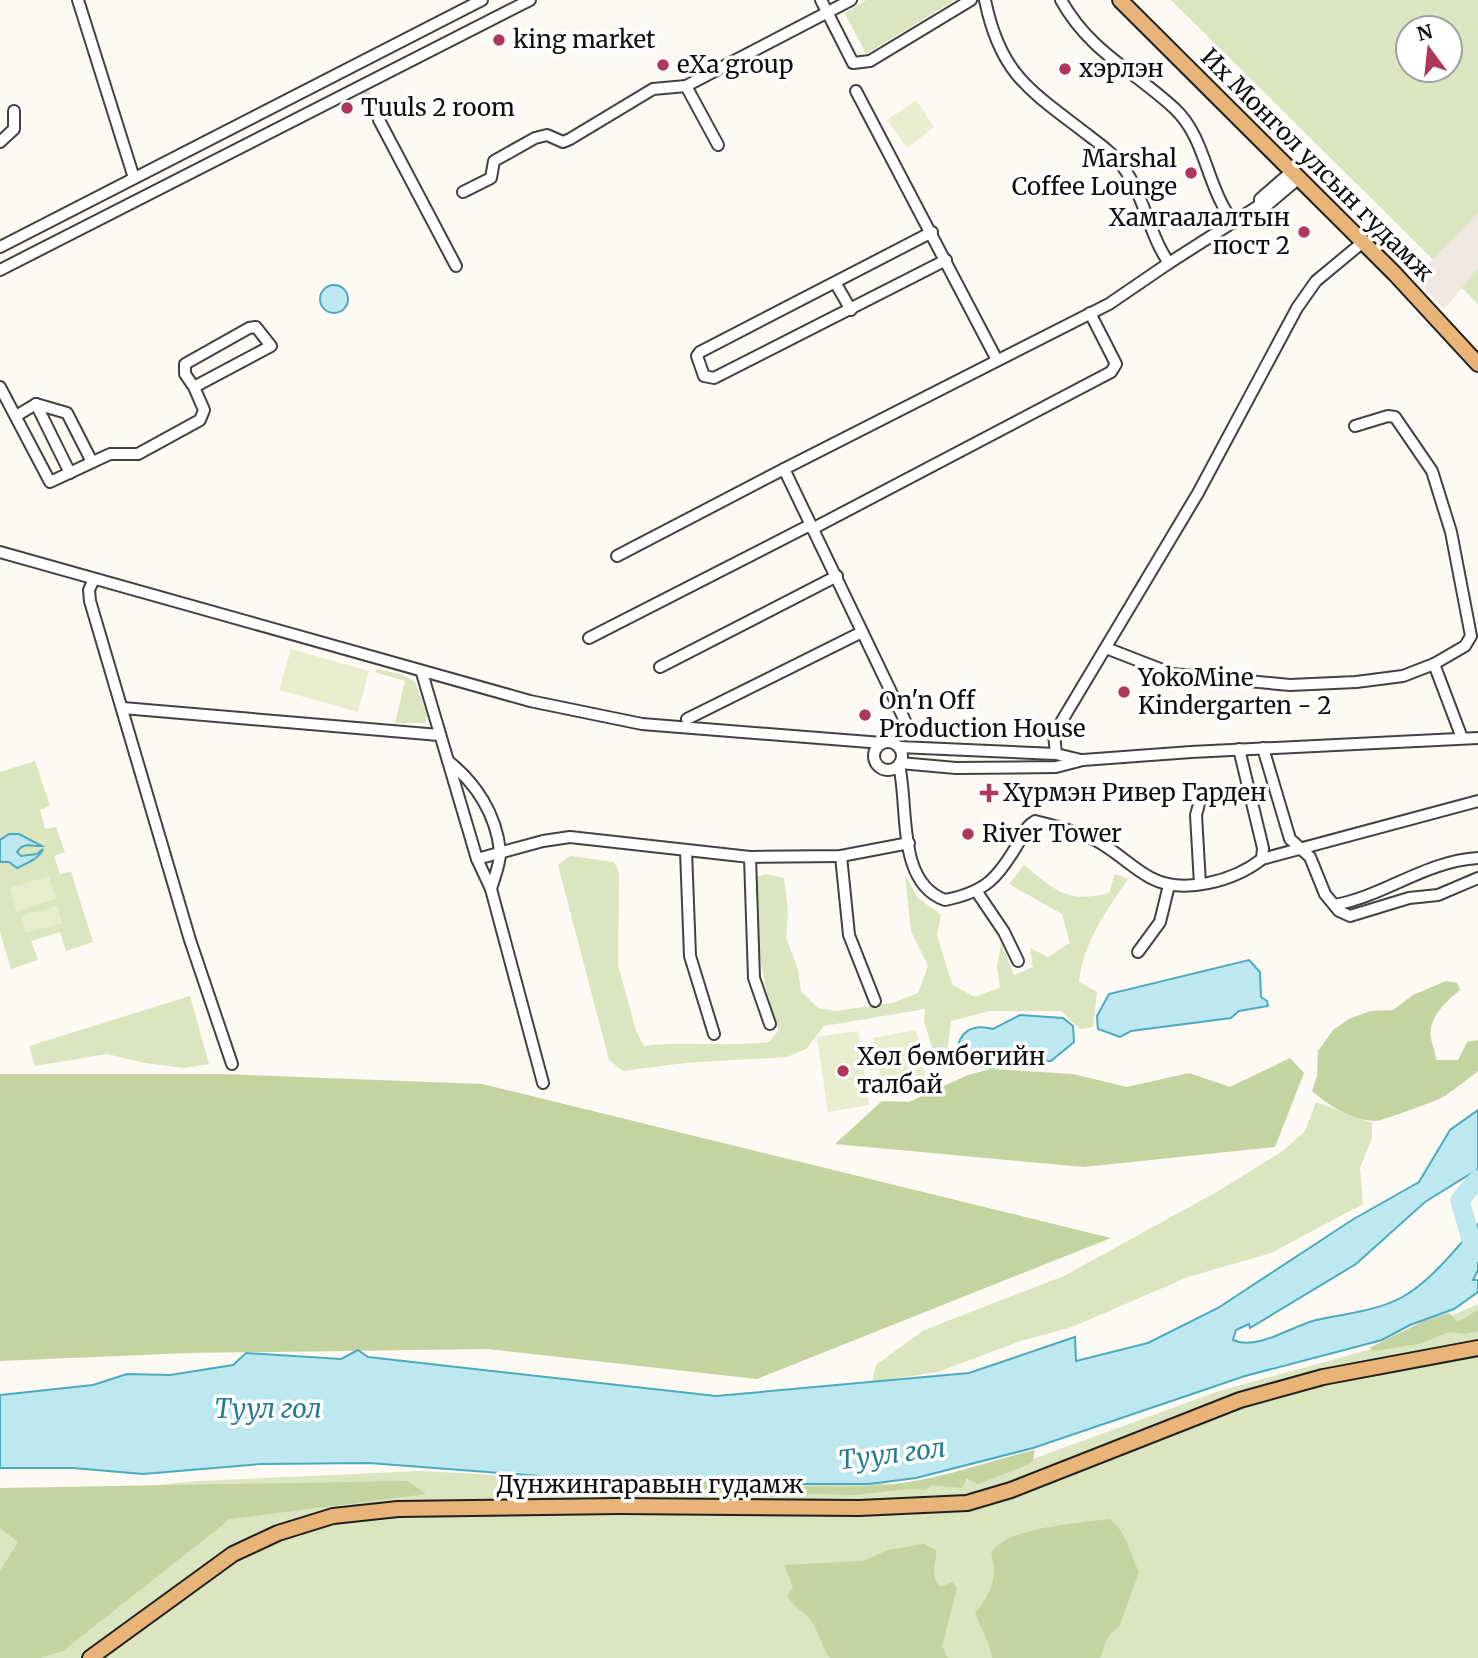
<svg xmlns="http://www.w3.org/2000/svg" width="1478" height="1658" viewBox="0 0 1478 1658" font-family="Merriweather,serif">
<style>
.green{fill:#dbe5bf;fill-rule:evenodd}
.forest{fill:#c3d4a0}
.pitch{fill:#e9edd0}
.plaza{fill:#eee8e1}
.water{fill:#bde8ef;stroke:#4caabe;stroke-width:2}
.lines{fill:none;stroke-linecap:round;stroke-linejoin:round}
.river{stroke:#bde8ef;stroke-width:19}
.minor-tunnel{stroke:#d9d6d1;stroke-width:10;stroke-dasharray:10 5;stroke-linecap:butt}
.minor-casing{stroke:#424242;stroke-width:14}
.major-casing{stroke:#202020;stroke-width:18}
.minor{stroke:#fff;stroke-width:10}
.major{stroke:#e8b477;stroke-width:14}
.poi-dot{fill:#af3757;stroke:#fff;stroke-width:2.5}
.labels{text-anchor:middle;stroke-width:7;stroke-linejoin:round;paint-order:stroke}
.poi-label{font-size:24px;fill:#0f0f0f;stroke:#fff;text-anchor:start}
.street-label{font-size:24px;fill:#0f0f0f;stroke:#fff}
.water-label{font-size:26px;font-style:italic;fill:#267b93;stroke:#fff}
</style>
<rect width="100%" height="100%" fill="#fdf9f3"/>
<!-- green -->
<g class="green">
<polygon points="866,0 955,0 866,54 845,13"/>
<path d="M1171,0h307v304zM1408,28h42v42h-42z"/>
<polygon points="376,669 400,674 415,682 427,715 425,723 395,723 405,681 375,672"/>
<polygon points="35,761 50,806 40,810 45,829 56,827 65,852 54,856 60,874 71,872 93,942 66,951 60,932 31,941 38,960 11,969 0,932 0,772"/>
<path d="M570,856l44,6 5,10 -1,93 18,66 8,15c42,-5 83,1 125,-4l10,-12c-19,-48 -24,-100 -25,-152l11,-4 19,4 4,34 -2,26 12,31 3,22 17,17 18,3 56,-8 26,-10 10,-27 -17,-35 -6,-56 13,23 23,17 -4,20 15,49 22,13 26,-9 -3,-21 4,-24 13,32 19,-8 -3,-19 18,9 22,-14 -8,-29 -53,-30 15,-19c31,25 43,39 85,28l6,-19 13,5c-22,32 -45,64 -49,103l18,10 -4,35 -13,2 -19,-18h-71l-39,10 -4,34 -8,16 -15,-50 1,-12 -101,17 -18,23 -19,8 -103,6 -61,8 -14,-11 -51,-195z"/>
<polygon points="190,996 209,1064 184,1068 145,1063 107,1054 35,1066 29,1046"/>
<polygon points="1316,1102 1372,1123 1372,1138 1360,1168 1363,1204 1271,1253 1188,1277 1072,1327 1021,1341 938,1372 872,1382 876,1365 924,1330 1064,1276 1220,1190 1283,1151 1305,1131"/>
<polygon points="1478,1304 1478,1658 0,1658 0,1503 41,1496 199,1481 422,1471 643,1483 949,1484 984,1477 1219,1391 1383,1346"/>
</g>
<!-- forest -->
<g class="forest">
<path d="M1446,981l11,2 3,7c-13,11 -33,28 -29,48 1,8 5,13 5,22h22l9,-18 11,-2v31c-3,3 -31,24 -35,26 -7,4 -62,24 -67,24 -24,-1 -47,-15 -64,-30l5,-15 1,-25 15,-21 16,-11 21,-8 23,-1 20,-15z"/>
<polygon points="1290,1058 1304,1073 1275,1147 1084,1167 835,1144 882,1101 909,1102 968,1075 990,1069 1073,1074 1127,1087 1189,1073 1230,1087"/>
<polygon points="0,1074 222,1074 482,1084 1111,1238 757,1379 488,1349 190,1353 0,1361"/>
<polygon points="1478,1310 1478,1331 1466,1334 1449,1332 1419,1344 1375,1351 1369,1348 1424,1321 1449,1313 1458,1322"/>
<path d="M1035,1450l-2,11 -6,4 -49,19 -11,-5 -5,9 -30,-3 -7,5 -17,-1 -53,6 -174,-5 -13,-1 -3,-4c73,-6 146,6 220,0 51,-4 100,-23 150,-35z"/>
<polygon points="408,1481 426,1494 230,1519 63,1651 39,1658 0,1658 0,1571 18,1542 0,1528 0,1488"/>
<path d="M1110,1519c17,14 20,34 29,53l-19,53 -12,12 -8,21h-108c-2,-15 -11,-30 -17,-45 15,-17 24,-37 16,-59 12,-27 91,-31 119,-35z"/>
<path d="M924,1544l12,6c1,13 -7,28 5,37l11,-5 5,5 -15,59 6,12h-118c-10,-13 -11,-30 -23,-42 -8,-8 -15,-9 -19,-21l5,-8 -9,-22 79,-4 25,-11z"/>
</g>
<!-- pitch -->
<g class="pitch">
<polygon points="916,100 934,127 907,148 887,120"/>
<polygon points="291,649 369,671 358,712 279,690"/>
<polygon points="49,876 56,899 16,911 10,888"/>
<polygon points="57,906 62,923 26,933 21,916"/>
<polygon points="916,1030 921,1053 877,1062 873,1038"/>
<polygon points="858,1031 869,1105 828,1112 817,1037"/>
<polygon points="921,1055 926,1078 882,1087 877,1064"/>
</g>
<!-- plaza -->
<polygon class="plaza" points="1478,213 1478,269 1444,309 1414,278"/>
<!-- water -->
<g class="water">
<circle cx="334" cy="299" r="14"/>
<path d="M9,834h10l23,12c-11,1 -18,-5 -25,6l4,4 16,-2 6,-5c-4,10 -16,14 -26,19l-8,-6h-9v-22z"/>
<polygon points="1249,960 1260,972 1261,997 1267,1001 1268,1006 1239,1011 1231,1018 1131,1031 1120,1037 1098,1029 1097,1016 1109,994"/>
<path d="M1020,1015l43,3 10,8 1,16 -23,19h-18l-18,-8 -13,14c-19,2 -33,1 -45,-14 1,-21 15,-30 36,-24z"/>
<path d="M1478,1110v59l-53,33 -69,62 -106,64 -1,-4 -13,6 -3,10c24,11 59,-14 83,-20 31,-7 66,-9 93,-27 27,-18 48,-46 69,-69v46l-5,10h5v12l-24,17 -44,16 -28,15 -137,36 -212,72 -117,30 -47,6h-82l-221,-6 -197,-15 -108,1 -118,10 -70,-6h-73v-73l93,-10 34,-11 43,1 63,-10 13,-12 95,6 17,-9 10,7 348,39 253,-23 106,-36 1,24 72,-18 70,-35 134,-88 67,-38 31,-52z"/>
</g>
<g class="lines">
<!-- river -->
<polyline class="river" points="1471,1255 1474,1251 1460,1200 1478,1179"/>
<!-- minor-tunnel -->
<polyline class="minor-tunnel" points="362,89 379,120"/>
<!-- minor casing -->
<g class="minor-casing">
<g id="minor">
<polyline points="78,0 134,178"/>
<polyline points="821,0 853,63 870,61 971,0"/>
<path d="M1061,0c29,52 72,70 113,108 28,26 31,64 48,96 3,7 8,12 11,19"/>
<polyline points="686,86 718,145"/>
<polyline points="856,91 997,360"/>
<polyline points="379,120 456,266"/>
<polyline points="0,142 14,129 14,111"/>
<polyline points="463,192 491,178 494,161 535,138 547,135 563,142 570,139 653,89 686,86 851,0"/>
<polyline points="1260,205 1260,199 1291,172"/>
<polyline points="932,232 700,352 697,356 704,376 714,378 946,260"/>
<polyline points="0,247 482,0"/>
<polyline points="1169,263 1260,205 1266,206 1298,179"/>
<polyline points="0,270 530,0"/>
<polyline points="836,284 851,310"/>
<polyline points="0,387 50,482 110,454 138,454 200,420 204,410 194,387 271,346 256,327 249,328 185,364 185,374 194,387"/>
<polyline points="36,404 70,473"/>
<polyline points="16,416 36,404 67,413 92,462"/>
<polyline points="1355,426 1388,416 1395,417 1432,471 1451,532 1471,636 1465,646 1434,664"/>
<path d="M784,469l325,-165 60,-41c-20,-28 -24,-66 -46,-96 -10,-14 -26,-25 -39,-35 -56,-43 -84,-59 -99,-132"/>
<polyline points="812,529 1111,372 1116,364 1090,313"/>
<polyline points="0,552 530,701 642,724 882,743"/>
<polyline points="617,556 784,469 906,723"/>
<polyline points="94,579 89,590 90,601 190,940 232,1064"/>
<polyline points="589,638 810,525"/>
<polyline points="1106,648 1173,674 1290,685 1356,682 1403,676 1434,664 1462,738"/>
<polyline points="660,667 837,576"/>
<polyline points="422,673 477,859 491,889 543,1083"/>
<polyline points="123,708 439,735"/>
<polyline points="687,719 862,632"/>
<circle cx="888" cy="756" r="14"/>
<polyline points="899,747 1056,754 1081,760"/>
<polyline points="1263,748 1290,839 1310,857 1325,894 1339,911 1350,916 1409,898 1438,895 1478,878"/>
<polyline points="1239,749 1263,848 1262,859"/>
<polyline points="1056,754 1054,734 1198,493 1297,308 1316,281 1363,242"/>
<path d="M448,761c28,22 48,53 52,90 1,11 -6,27 -9,38"/>
<polyline points="900,763 956,768 1056,767 1083,760 1191,752 1478,738"/>
<path d="M899,765c10,43 -3,117 46,135 41,-8 53,-22 74,-58 5,-9 7,-16 16,-21 21,5 43,11 62,20 19,10 35,27 54,37 32,17 83,3 111,-19l216,-58"/>
<polyline points="686,851 690,956 714,1034"/>
<polyline points="841,856 849,935 875,1001"/>
<polyline points="750,857 754,978 770,1024"/>
<polyline points="477,859 543,841 570,837 750,857 841,856 909,843"/>
<polyline points="1200,884 1196,815 1201,797"/>
<polyline points="977,892 1004,932 1018,961"/>
<path d="M1335,905c51,-10 91,-44 143,-47"/>
<polyline points="1138,952 1160,922 1169,885"/>
</g>
</g>
<!-- major casing -->
<g class="major-casing">
<g id="major">
<polyline points="1120,0 1395,274 1478,364"/>
<polyline points="90,1658 233,1554 278,1533 333,1516 398,1509 619,1506 859,1508 967,1503 1011,1490 1240,1400 1323,1377 1478,1348"/>
</g>
</g>
<!-- minor -->
<use href="#minor" class="minor"/>
<!-- major -->
<use href="#major" class="major"/>
</g>
<!-- markers -->
<g class="poi-dot">
<circle cx="499" cy="40" r="7"/>
<circle cx="663" cy="65" r="7"/>
<circle cx="1065" cy="69" r="7"/>
<circle cx="347" cy="108" r="7"/>
<circle cx="1191" cy="173" r="7"/>
<circle cx="1304" cy="232" r="7"/>
<circle cx="1124" cy="692" r="7"/>
<circle cx="865" cy="715" r="7"/>
<path d="M985.5 782.5h7v7h7v7h-7v7h-7v-7h-7v-7h7z"/>
<circle cx="968" cy="834" r="7"/>
<circle cx="843" cy="1071" r="7"/>
</g>
<g class="labels">
<!-- poi labels -->
<g class="poi-label">
<text x="513" y="48">king market</text>
<text x="677" y="73">eXa group</text>
<text x="1079" y="77">хэрлэн</text>
<text x="361" y="116">Tuuls 2 room</text>
<text x="1177" y="167" text-anchor="end">Marshal<tspan x="1177" dy="28">Coffee Lounge</tspan></text>
<text x="1290" y="226" text-anchor="end">Хамгаалалтын<tspan x="1290" dy="28">пост 2</tspan></text>
<text x="1138" y="686">YokoMine<tspan x="1138" dy="28">Kindergarten - 2</tspan></text>
<text x="879" y="709">On'n Off<tspan x="879" dy="28">Production House</tspan></text>
<text x="1003" y="801">Хүрмэн Ривер Гарден</text>
<text x="982" y="842">River Tower</text>
<text x="857" y="1065">Хөл бөмбөгийн<tspan x="857" dy="28">талбай</tspan></text>
</g>
<!-- street labels -->
<g class="street-label">
<text transform="translate(1317 165) rotate(45)" y="8">Их Монгол улсын гудамж</text>
<text x="650" y="1493">Дүнжингаравын гудамж</text>
</g>
<!-- water labels -->
<g class="water-label">
<text x="268" y="1418">Туул гол</text>
<text transform="translate(892 1454) rotate(-7)" y="9">Туул гол</text>
</g>
</g>
<!-- north arrow -->
<g transform="translate(1429 49) rotate(345)"><circle r="33" fill="#ffffff" stroke="#9f9f9f" stroke-width="2"/>
<path d="M0-5L12 26L0 18L-12 26Z" fill="#af3757"/>
<text y="-10" font-size="19" font-weight="bold" text-anchor="middle" fill="#0f0f0f">N</text>
</g>
</svg>
